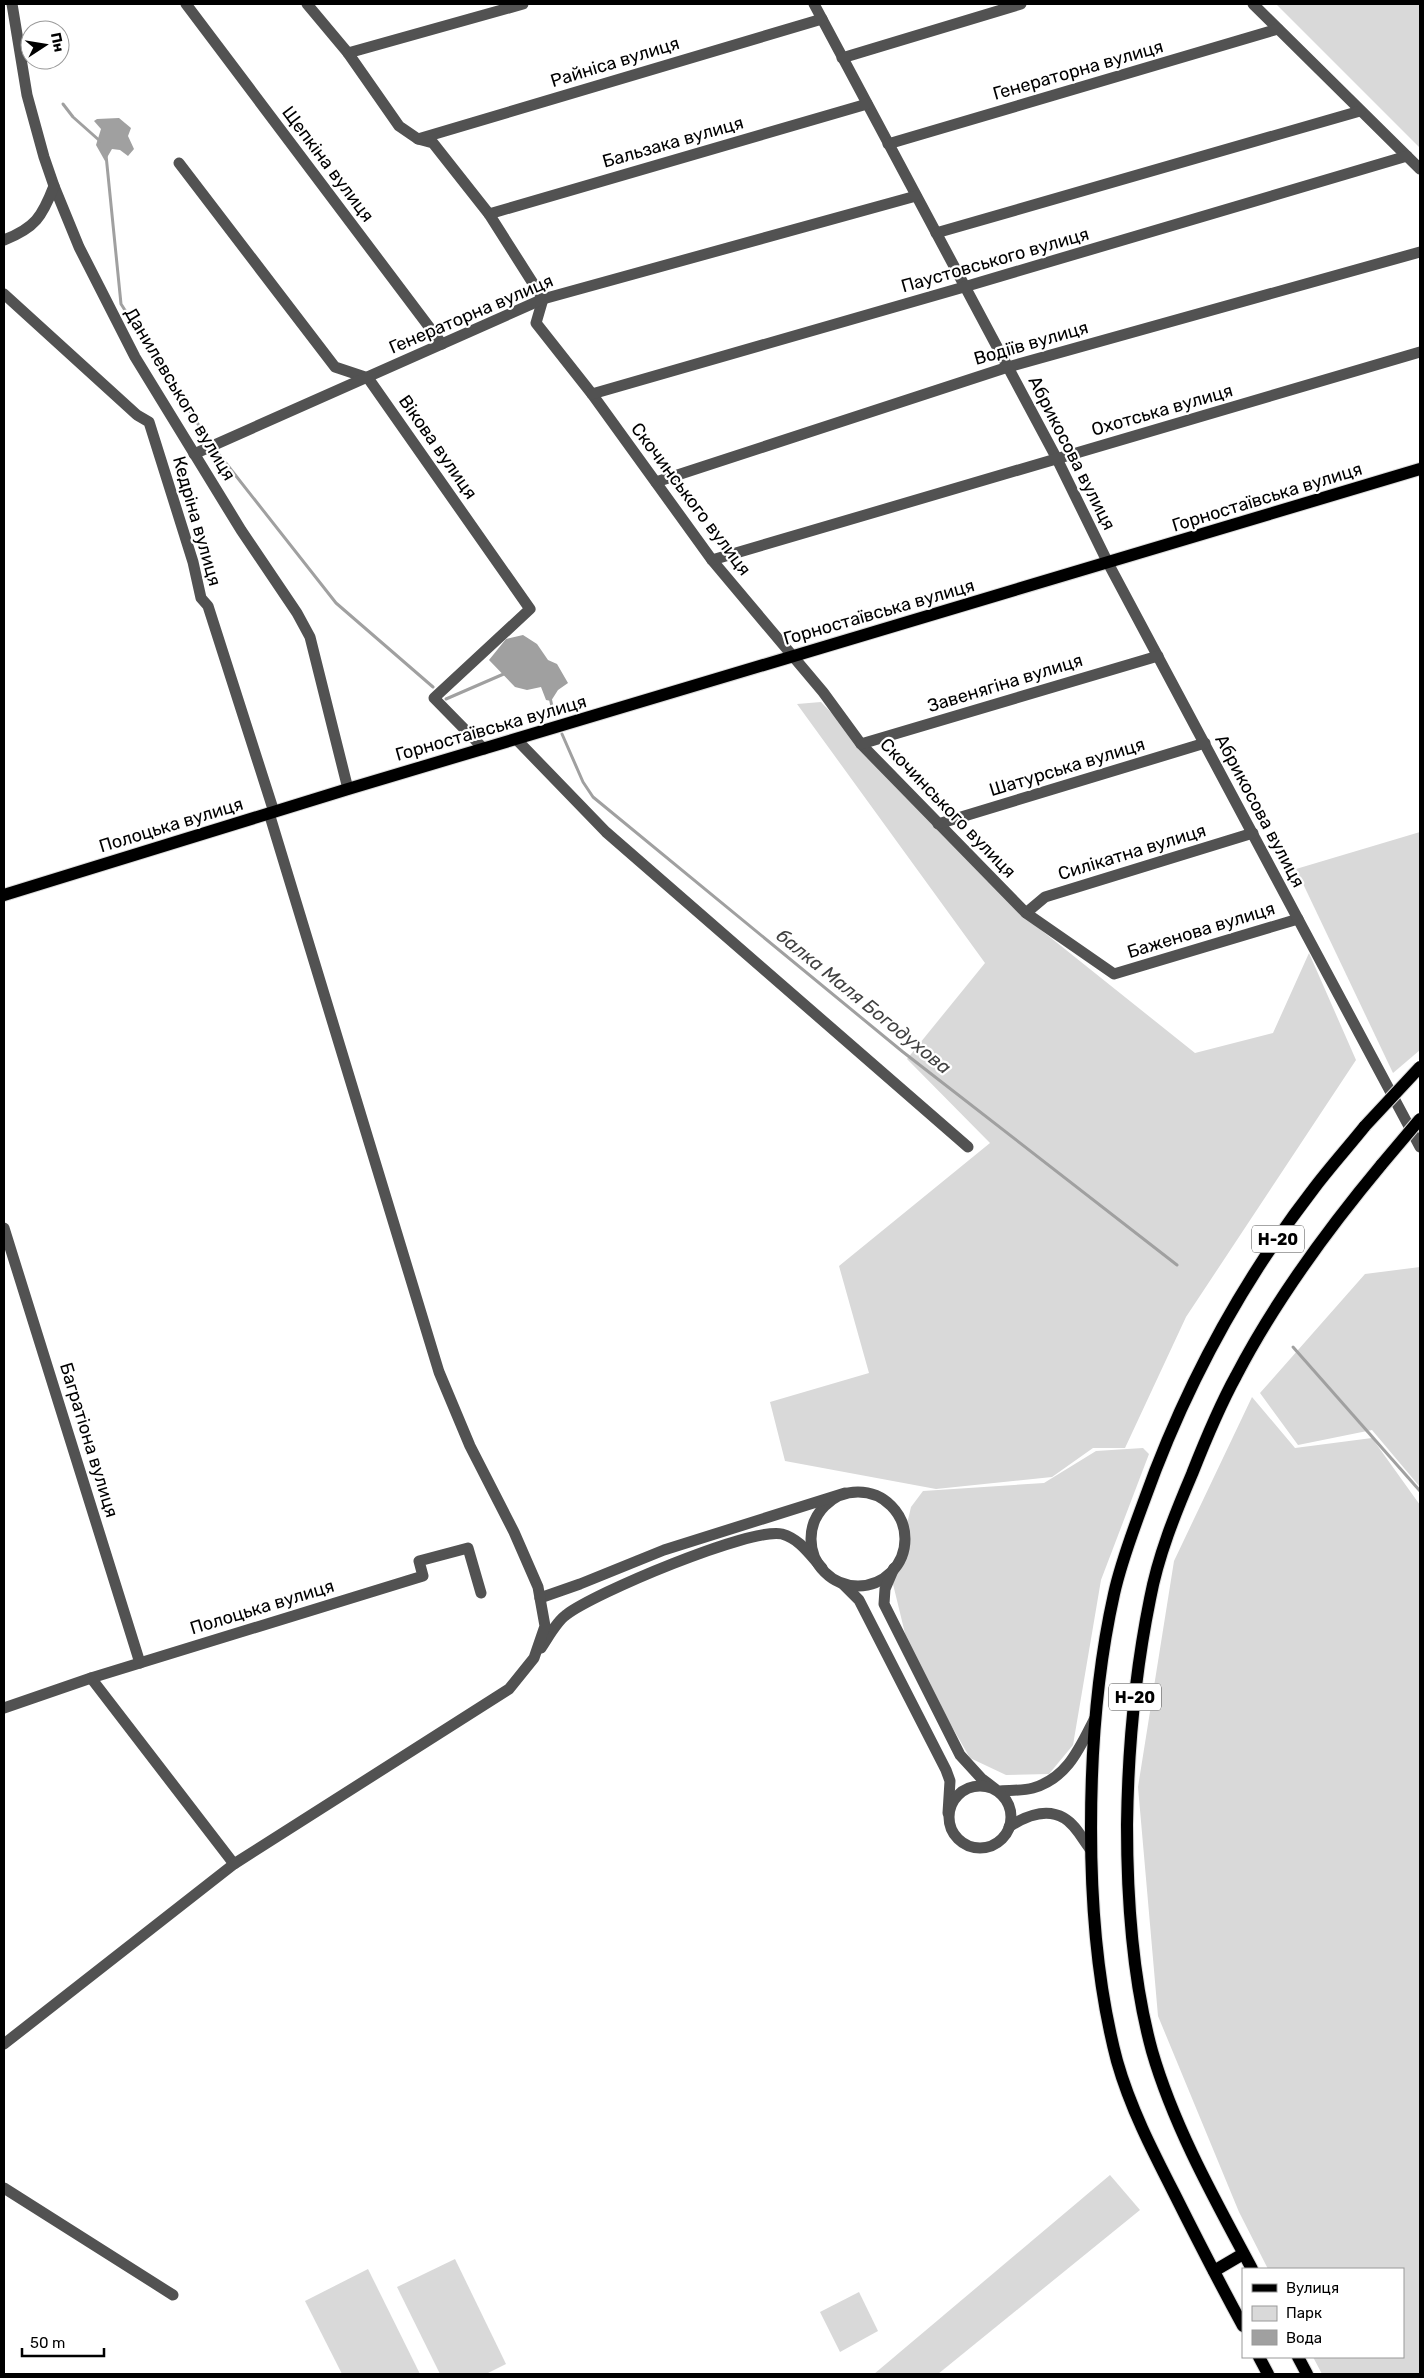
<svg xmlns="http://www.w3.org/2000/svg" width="1424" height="2378" viewBox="0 0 1424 2378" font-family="Rubik,sans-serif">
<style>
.green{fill:#d9d9d9}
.water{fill:#a0a0a0}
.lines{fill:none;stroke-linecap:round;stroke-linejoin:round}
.stream{stroke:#a0a0a0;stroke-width:3}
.major-casing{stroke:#dbdbdb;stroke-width:14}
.minor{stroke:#525252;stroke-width:11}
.major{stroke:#000;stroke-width:12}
.major-bridge-casing{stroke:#dbdbdb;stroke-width:14;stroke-linecap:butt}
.major-bridge{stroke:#000;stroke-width:12}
.labels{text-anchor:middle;stroke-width:4.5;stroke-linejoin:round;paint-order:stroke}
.shield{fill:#fff;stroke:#4c4c4c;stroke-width:1}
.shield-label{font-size:16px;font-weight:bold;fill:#000}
.street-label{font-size:18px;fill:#000;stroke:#fff}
.water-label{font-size:19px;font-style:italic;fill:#414141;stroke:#fff}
</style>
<rect width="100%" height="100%" fill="#fff"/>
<!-- green -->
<g class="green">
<polygon points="1276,4 1420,4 1420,148"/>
<polygon points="821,702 1021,914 1195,1053 1273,1033 1309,953 1356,1060 1186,1317 1125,1448 1093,1448 1052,1477 936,1489 785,1461 770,1402 869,1373 839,1266 990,1143 907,1059 985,963 797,704"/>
<polygon points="1420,832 1420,1050 1393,1073 1296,869"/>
<polygon points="1420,1267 1420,1487 1372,1430 1298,1445 1260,1393 1365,1274"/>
<polygon points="1252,1397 1295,1448 1372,1438 1420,1505 1420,2374 1322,2374 1313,2357 1403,2357 1403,2269 1268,2269 1239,2212 1158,2016 1138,1787 1174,1561"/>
<polygon points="1143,1448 1149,1454 1101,1580 1073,1745 1049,1774 1006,1775 970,1758 910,1654 893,1584 911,1507 923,1491 1044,1483 1096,1451"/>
<polygon points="1110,2175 1140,2210 938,2374 874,2374"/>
<polygon points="455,2259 506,2364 486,2374 440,2374 397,2287"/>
<polygon points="368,2269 420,2374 342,2374 305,2301"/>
<polygon points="859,2292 878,2331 840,2352 820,2312"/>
</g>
<!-- water -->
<g class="water">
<polygon points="119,118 131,128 128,136 134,149 128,156 120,150 112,149 105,161 96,145 101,129 94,121 97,119"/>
<polygon points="523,635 537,644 548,660 557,664 568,683 558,690 551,701 546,700 541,687 527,690 515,687 489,660 506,639"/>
</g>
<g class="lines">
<!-- stream -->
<g class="stream">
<polyline points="63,104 73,117 100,141"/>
<polyline points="106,155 121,304 207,438"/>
<polyline points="218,453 336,603 433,687"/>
<polyline points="550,697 554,716"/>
<polyline points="446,699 506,673"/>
<polyline points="562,734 583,782 593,797 903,1052 1177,1265"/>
<polyline points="1293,1347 1420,1491"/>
</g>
<!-- major casing -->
<g class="major-casing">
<g id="major">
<polyline points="4,895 348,789 1420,469"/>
<path d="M1252,2269c-37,-69 -78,-142 -100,-218 -20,-73 -25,-150 -25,-226 1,-75 8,-152 23,-226 8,-43 25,-85 42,-125 13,-33 27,-67 44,-98 40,-77 91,-146 146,-212"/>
<polyline points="1214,2271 1243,2254"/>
<path d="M1243,2326c-24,-44 -47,-89 -69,-133 -22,-43 -44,-86 -57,-132 -20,-76 -26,-155 -26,-233 0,-78 6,-158 23,-234 7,-32 19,-63 30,-93 40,-112 98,-220 171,-314 16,-21 34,-41 50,-61"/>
<polyline points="1259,2357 1268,2374"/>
<polyline points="1298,2357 1307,2374"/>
</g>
</g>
<!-- minor -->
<g class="minor">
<polyline points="12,4 27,95 44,157 54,186 79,247 135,357 241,530 297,613 310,637 348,789"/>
<polyline points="186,4 442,344"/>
<polyline points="307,4 348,53 399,126 418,139 433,143 489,214 543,299 536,323 592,394 712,560 823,692 861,744 1026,913 1114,974 1298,919"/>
<polyline points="814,4 1057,459 1108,563 1298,919 1420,1147"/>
<polyline points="1253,4 1420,169"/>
<polyline points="348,53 523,4"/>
<polyline points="842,58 1021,4"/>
<polyline points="418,139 822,19"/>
<polyline points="888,144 1278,29"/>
<polyline points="179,163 335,367 368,378 530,609 434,698 484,749"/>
<polyline points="489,214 867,104"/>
<polyline points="936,233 1360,111"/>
<path d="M4,240c31,-12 38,-23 50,-54"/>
<polyline points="4,294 137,415 149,422 193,562 201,598 208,606 274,812"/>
<polyline points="592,394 964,287 1407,156"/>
<polyline points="194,454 543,299 916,196"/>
<polyline points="656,482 1008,367 1420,252"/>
<polyline points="712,560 1420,352"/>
<polyline points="516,739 606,832 968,1147"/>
<polyline points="861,744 1158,656"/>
<polyline points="938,824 1205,743"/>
<polyline points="1026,913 1045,897 1253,833"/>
<polyline points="4,1228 140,1663"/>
<circle cx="858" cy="1539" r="47"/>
<path d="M894,1568l-9,21 -1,15 76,151 21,23 17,13c11,-1 24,0 35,-3 35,-10 47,-41 62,-70"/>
<polyline points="843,1584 859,1600 946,1770 950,1781 948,1813"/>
<polyline points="540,1598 580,1584 664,1550 845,1493"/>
<path d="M541,1648c7,-10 15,-26 25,-33 28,-22 185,-88 216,-81 18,5 28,21 40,34"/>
<polyline points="91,1678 234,1864"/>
<polyline points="4,1708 91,1678 423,1576 419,1561 468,1548 481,1593"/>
<circle cx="980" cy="1817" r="31"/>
<path d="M1009,1827c15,-10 36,-20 55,-9 11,6 19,22 27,32"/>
<polyline points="4,2044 234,1864 509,1689 534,1658 545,1626 538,1587 514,1532 470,1446 439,1372 269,813"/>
<polyline points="4,2188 173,2295"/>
</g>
<!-- major -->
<use href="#major" class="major"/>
<!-- major-bridge casing -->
<g class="major-bridge-casing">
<g id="major-bridge">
<polyline points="1365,1126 1420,1067"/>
<polyline points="1382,1164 1420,1119"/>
</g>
</g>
<!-- major-bridge -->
<use href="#major-bridge" class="major-bridge"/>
</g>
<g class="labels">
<!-- shield labels -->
<g class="shield">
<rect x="1252" y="1225.5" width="52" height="27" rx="4"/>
<rect x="1109" y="1683.5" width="52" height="27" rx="4"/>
</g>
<g class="shield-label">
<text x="1278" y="1245">Н-20</text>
<text x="1135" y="1703">Н-20</text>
</g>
<!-- street labels -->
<g class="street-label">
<text transform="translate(615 62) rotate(-17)" y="6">Райніса вулиця</text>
<text transform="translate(1078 70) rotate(-16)" y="6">Генераторна вулиця</text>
<text transform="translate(673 142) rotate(-16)" y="6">Бальзака вулиця</text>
<text transform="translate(328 164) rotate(53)" y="6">Щепкіна вулиця</text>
<text transform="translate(995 260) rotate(-16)" y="6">Паустовського вулиця</text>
<text transform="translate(471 314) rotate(-23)" y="6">Генераторна вулиця</text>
<text transform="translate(1031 343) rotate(-16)" y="6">Водіїв вулиця</text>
<text transform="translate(180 394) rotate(59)" y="6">Данилевського вулиця</text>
<text transform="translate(1162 410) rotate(-16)" y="6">Охотська вулиця</text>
<text transform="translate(438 447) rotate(55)" y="6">Вікова вулиця</text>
<text transform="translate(1072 453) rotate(63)" y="6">Абрикосова вулиця</text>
<text transform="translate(1267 497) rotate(-17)" y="6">Горностаївська вулиця</text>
<text transform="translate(691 499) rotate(53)" y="6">Скочинського вулиця</text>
<text transform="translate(197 521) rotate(74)" y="6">Кедріна вулиця</text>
<text transform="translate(879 612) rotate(-16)" y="6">Горностаївська вулиця</text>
<text transform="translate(1005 683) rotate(-17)" y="6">Завенягіна вулиця</text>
<text transform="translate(491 728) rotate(-16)" y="6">Горностаївська вулиця</text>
<text transform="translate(1067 767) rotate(-17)" y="6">Шатурська вулиця</text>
<text transform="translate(948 808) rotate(46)" y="6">Скочинського вулиця</text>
<text transform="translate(1260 811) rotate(62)" y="6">Абрикосова вулиця</text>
<text transform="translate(171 825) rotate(-17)" y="6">Полоцька вулиця</text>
<text transform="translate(1132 852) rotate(-17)" y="6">Силікатна вулиця</text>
<text transform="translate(1201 930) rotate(-17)" y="6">Баженова вулиця</text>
<text transform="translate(89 1440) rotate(73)" y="6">Багратіона вулиця</text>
<text transform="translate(262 1607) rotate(-17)" y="6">Полоцька вулиця</text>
</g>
<!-- water labels -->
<g class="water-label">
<text transform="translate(864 1001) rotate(39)" y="7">балка Маля Богодухова</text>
</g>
</g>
<!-- border -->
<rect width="1424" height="2378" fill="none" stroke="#000000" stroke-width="10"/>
<!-- legend -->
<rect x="1242" y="2268" width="162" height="90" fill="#ffffff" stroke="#999999"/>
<rect x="1252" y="2284" width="25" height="8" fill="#000000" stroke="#999999"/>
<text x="1286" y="2293" font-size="15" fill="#000000">Вулиця</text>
<rect x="1252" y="2306" width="25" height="15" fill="#d9d9d9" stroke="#999999"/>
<text x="1286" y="2318" font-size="15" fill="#000000">Парк</text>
<rect x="1252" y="2330" width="25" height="15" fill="#a0a0a0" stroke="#999999"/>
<text x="1286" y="2343" font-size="15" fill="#000000">Вода</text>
<!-- north arrow -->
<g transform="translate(45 45) rotate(78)"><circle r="24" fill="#ffffff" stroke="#999999"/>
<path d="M0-4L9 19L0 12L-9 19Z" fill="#000000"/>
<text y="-8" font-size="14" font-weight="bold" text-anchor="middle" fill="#000000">Пн</text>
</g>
<!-- scale -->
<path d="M22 2348v8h82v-8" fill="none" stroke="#000000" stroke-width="2.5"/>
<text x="30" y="2348" font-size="15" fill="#000000" stroke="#ffffff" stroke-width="4" paint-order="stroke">50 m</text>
</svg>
